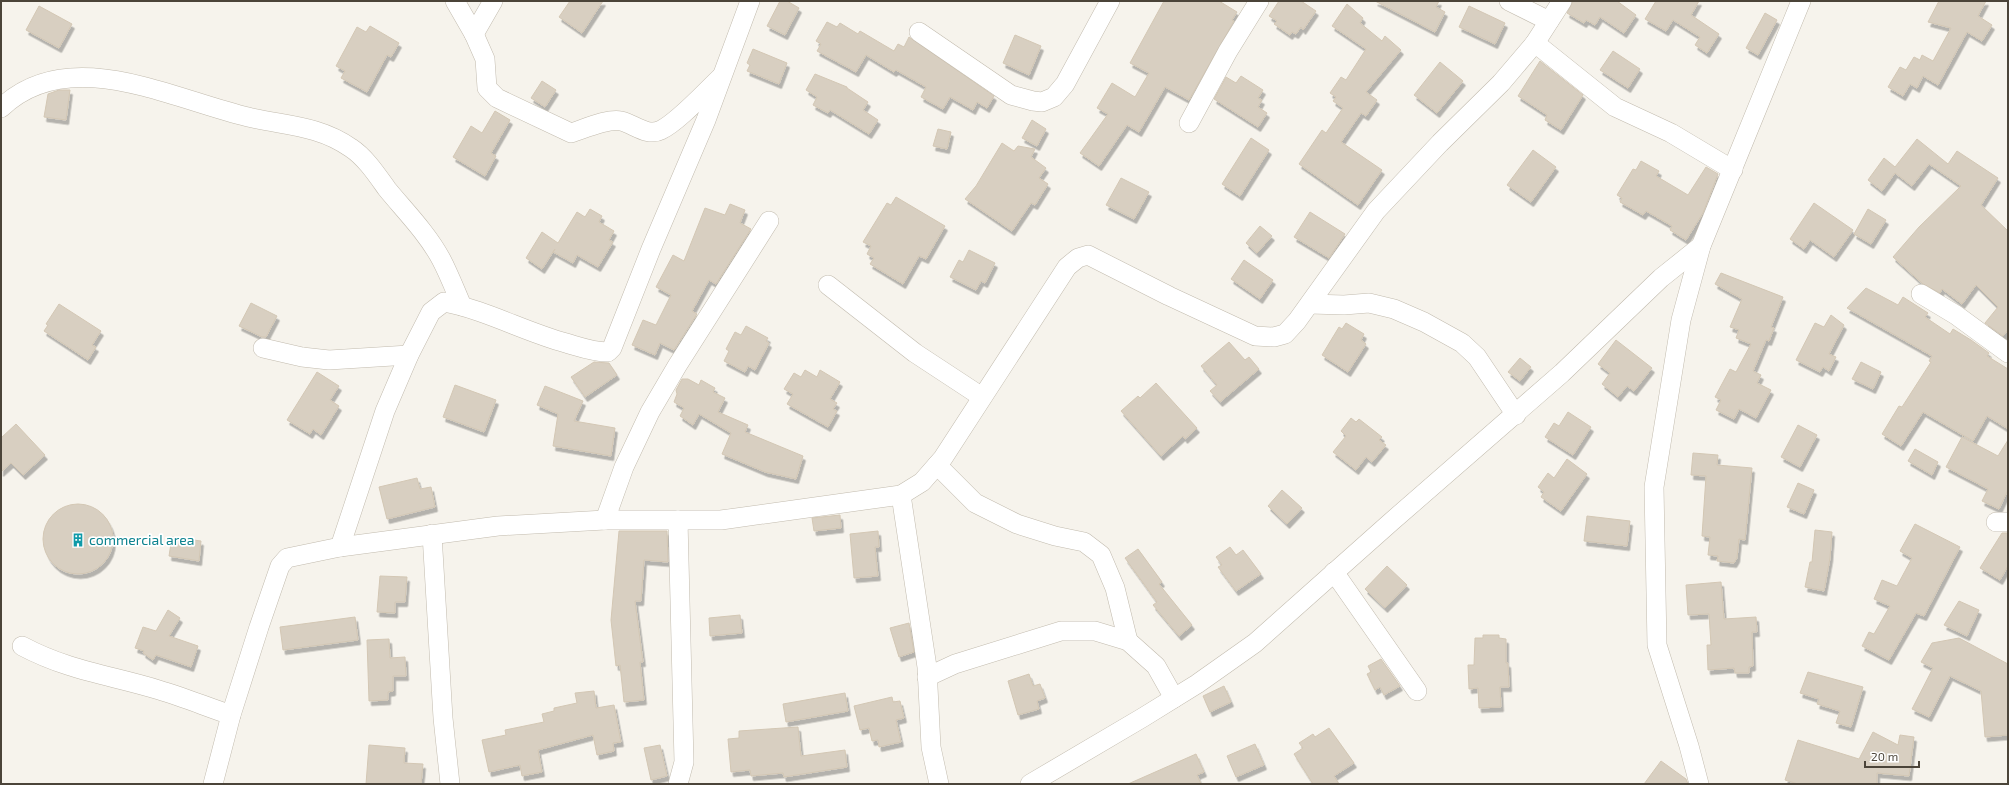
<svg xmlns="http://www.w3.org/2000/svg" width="2009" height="785" viewBox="0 0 2009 785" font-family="'Exo 2',sans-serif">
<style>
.building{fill:#d8cfc1;stroke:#d3c7b4;filter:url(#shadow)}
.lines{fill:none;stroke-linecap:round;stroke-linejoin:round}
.minor-casing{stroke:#c2bbae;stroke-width:20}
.minor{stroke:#fff;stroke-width:19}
.labels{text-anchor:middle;stroke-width:3.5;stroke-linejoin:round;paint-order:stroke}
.culture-label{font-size:14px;fill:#0d838f;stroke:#fff;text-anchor:start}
</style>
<defs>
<filter id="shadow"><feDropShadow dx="2.5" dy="4.5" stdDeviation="0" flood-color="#0004"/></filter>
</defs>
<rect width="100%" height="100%" fill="#f6f3ec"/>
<!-- building -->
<g class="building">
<polygon points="570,1 603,1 582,33 559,17"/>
<polygon points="780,1 787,1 799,8 785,35 767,26"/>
<polygon points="1164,1 1219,1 1237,12 1232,20 1234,21 1189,100 1165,87 1139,132 1127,125 1099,166 1080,153 1108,114 1097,108 1112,83 1135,97 1149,73 1130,63"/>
<polygon points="1279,1 1301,1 1316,11 1303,30 1301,27 1296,34 1292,32 1290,35 1274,24 1277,21 1269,16"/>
<polygon points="1375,1 1439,1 1436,7 1445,12 1435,32"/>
<polygon points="1573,1 1617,1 1636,15 1624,33 1600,17 1595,25 1586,20 1584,23 1567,13"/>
<polygon points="1656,1 1699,1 1691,15 1719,34 1707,53 1695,45 1700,37 1673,20 1666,31 1645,19"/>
<polygon points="1939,1 1986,1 1978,16 1992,25 1982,41 1967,32 1938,85 1923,76 1917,88 1910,84 1903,96 1888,87 1900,67 1906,70 1914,57 1920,60 1922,55 1933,61 1951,28 1928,22"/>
<polygon points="1347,4 1363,18 1360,23 1382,41 1385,36 1401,50 1366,92 1377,100 1366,116 1361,113 1341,142 1382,170 1358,205 1299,164 1322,130 1326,133 1343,108 1333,101 1336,97 1330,93 1341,77 1346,80 1366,49 1332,26"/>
<polygon points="39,6 72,24 59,48 26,30"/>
<polygon points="1469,6 1505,23 1495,44 1459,27"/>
<polygon points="1765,13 1777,20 1758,55 1746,48"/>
<polygon points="827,22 837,27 840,23 858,34 860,31 894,51 898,44 904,47 909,37 994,96 987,108 977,102 973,110 950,97 943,109 921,97 926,87 896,70 894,72 866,55 856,72 817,51 821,44 816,41"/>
<polygon points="370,26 399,43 391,57 387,55 367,92 341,78 345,71 336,66 357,27 366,32"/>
<polygon points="1015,35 1041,46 1029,75 1003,63"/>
<polygon points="753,49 787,63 779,84 747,71 750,65 747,63"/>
<polygon points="1613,51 1640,69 1628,88 1600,70"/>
<polygon points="1540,61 1583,95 1561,130 1545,120 1547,115 1518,96"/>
<polygon points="1440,62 1463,81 1437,113 1414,95"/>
<polygon points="815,74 847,87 847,88 868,102 863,110 878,120 869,134 830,110 828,113 813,105 817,97 806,90"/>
<polygon points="1241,76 1263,90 1258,98 1262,100 1258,107 1267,113 1258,127 1214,99 1226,77 1236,83"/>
<polygon points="542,81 556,90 545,107 531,98"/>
<polygon points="59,90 70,90 66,120 44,117 48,94"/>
<polygon points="495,111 510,120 491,153 496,156 485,176 453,157 471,126 482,133"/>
<polygon points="1032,120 1046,129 1037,146 1022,138"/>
<polygon points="938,129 951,132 947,149 933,146"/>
<polygon points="1251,138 1269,150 1240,196 1222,184"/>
<polygon points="1917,139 1948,164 1957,151 1998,178 1981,205 2008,231 2008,330 2003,336 1985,323 1998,307 1976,285 1962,304 1942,289 1940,293 1923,284 1893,257 1919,227 1961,186 1929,164 1912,186 1895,173 1882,191 1868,180 1884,158 1895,167"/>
<polygon points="1002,143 1014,151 1018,146 1035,149 1031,157 1046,168 1039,178 1048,184 1035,205 1031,203 1012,231 965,199 976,186"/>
<polygon points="1533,150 1556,167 1531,202 1507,185"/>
<polygon points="1641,161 1659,171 1656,176 1688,195 1706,167 1718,174 1703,213 1686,240 1670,230 1672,226 1646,211 1643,215 1620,202 1622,198 1617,195 1633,169 1636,170"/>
<polygon points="1121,178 1149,192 1134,219 1106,205"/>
<polygon points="896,197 945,226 926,259 919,256 903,284 870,264 874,258 867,254 871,246 863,242 887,203 891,205"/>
<polygon points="1814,203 1853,230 1834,257 1810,240 1804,249 1790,239"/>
<polygon points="730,204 745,210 740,223 751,229 716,284 709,280 692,311 697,314 674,350 660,343 655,355 632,345 643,320 656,325 671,295 656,287 673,255 684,261 705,208 725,215"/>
<polygon points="590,209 602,216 599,222 614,231 609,240 613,242 598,267 577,255 573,263 553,252 555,249 542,269 526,258 542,232 558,243 577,212 585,217"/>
<polygon points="1868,209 1886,220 1871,244 1854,234"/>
<polygon points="1310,212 1345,234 1329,258 1294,237"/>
<polygon points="1260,226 1272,236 1257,253 1246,243"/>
<polygon points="969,250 995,263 985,283 981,281 976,290 950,277 959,260 963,262"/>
<polygon points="1244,260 1273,280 1260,299 1231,279"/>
<polygon points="1721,273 1783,297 1771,327 1774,328 1769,341 1766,340 1753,371 1761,375 1757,383 1771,390 1756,418 1739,409 1734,419 1716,410 1721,400 1715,397 1730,369 1736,372 1751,344 1736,338 1739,330 1730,327 1742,299 1715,284"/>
<polygon points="1866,288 1898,305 1903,297 1928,313 1925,317 1950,334 1953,329 1971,340 1989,353 1987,356 2008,369 2008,429 1987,416 1973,441 1923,412 1901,446 1882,434 1899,406 1902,407 1931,362 1929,361 1932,356 1847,308"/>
<polygon points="251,303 277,316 266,337 262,337 239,326"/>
<polygon points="59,304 101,331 92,345 96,347 88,360 44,331 48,325 46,324"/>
<polygon points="1831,315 1844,325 1829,354 1836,357 1829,371 1823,367 1820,372 1796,360 1815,323 1824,327"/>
<polygon points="1346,323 1364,334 1361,340 1366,344 1348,372 1322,355 1339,327 1342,329"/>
<polygon points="746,326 768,338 766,341 769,343 755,370 748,366 745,372 724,361 729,351 726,349 735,332 741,335"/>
<polygon points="1616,340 1652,368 1634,391 1627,386 1618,397 1602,384 1610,373 1598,364"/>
<polygon points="1229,342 1245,360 1249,357 1259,369 1220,402 1210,391 1217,385 1201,366"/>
<polygon points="1520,358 1531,367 1520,381 1508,372"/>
<polygon points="594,362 609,363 617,375 585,397 571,377"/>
<polygon points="1861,362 1881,372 1873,389 1852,379"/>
<polygon points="805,370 817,377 820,370 840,382 830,399 837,403 833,409 837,411 828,427 787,404 793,394 784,389 794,373 801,377"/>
<polygon points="317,372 339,386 330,400 339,406 321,435 313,429 310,434 287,420"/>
<polygon points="682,379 688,379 699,385 701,380 715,388 713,392 725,398 718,412 748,425 745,432 803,456 796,479 765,472 722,454 731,433 699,414 693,425 680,416 684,408 674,402 677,394 676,390"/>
<polygon points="1156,383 1197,428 1185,439 1183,436 1161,456 1121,411 1138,396 1140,398"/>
<polygon points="455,385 496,400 484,432 443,417"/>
<polygon points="545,386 583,401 574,421 615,428 611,456 553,446 558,414 537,405"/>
<polygon points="1568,412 1591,427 1573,455 1545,437 1554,423 1559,426"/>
<polygon points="1351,418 1356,422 1359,419 1382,437 1379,440 1386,445 1372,462 1366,457 1356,470 1333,452 1346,436 1341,431"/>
<polygon points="16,424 45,455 23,475 11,463 1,472 1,438"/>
<polygon points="1798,425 1817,435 1800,467 1781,457"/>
<polygon points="1962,437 1998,456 2008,440 2008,490 1999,509 1982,501 1988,489 1946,467"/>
<polygon points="1915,449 1938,462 1932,475 1908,461"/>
<polygon points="1693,453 1718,455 1717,465 1752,468 1745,540 1739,539 1737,558 1734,563 1717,561 1718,556 1708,555 1710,537 1702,536 1706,476 1691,475"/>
<polygon points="1567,459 1587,474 1561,511 1541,497 1544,492 1538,487 1548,473 1554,478"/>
<polygon points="417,478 420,489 431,487 435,507 387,519 379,487"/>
<polygon points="1798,483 1814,490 1804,514 1787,507"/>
<polygon points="1282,490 1302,508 1287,524 1268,506"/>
<circle cx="78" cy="539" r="35"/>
<polygon points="840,515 841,528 814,531 812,518"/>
<polygon points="1587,516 1630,521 1627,546 1584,541"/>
<polygon points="1915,524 1960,547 1924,616 1916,613 1889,660 1862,646 1869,632 1874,634 1890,606 1874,599 1882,580 1897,586 1912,558 1900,551"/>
<polygon points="1815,530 1832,532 1830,558 1824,591 1805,587 1810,562 1812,562"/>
<polygon points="619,531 667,531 668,562 644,560 641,601 635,601 643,662 640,662 644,700 624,702 620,665 616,666 611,620"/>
<polygon points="878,531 879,547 875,547 878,576 854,578 850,534"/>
<polygon points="2002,533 2008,533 2008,566 2000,580 1980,568"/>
<polygon points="172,537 201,541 199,561 169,556"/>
<polygon points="1230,547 1236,555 1243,550 1261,574 1236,591 1218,567 1222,565 1216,557"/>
<polygon points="1138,549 1162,582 1159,584 1192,625 1179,636 1153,605 1157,602 1125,558"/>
<polygon points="1387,566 1407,585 1385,608 1365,589"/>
<polygon points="380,576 407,577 405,602 395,602 395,613 377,612"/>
<polygon points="1721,582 1724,619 1756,617 1757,632 1752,632 1753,666 1749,667 1749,673 1735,673 1734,668 1708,670 1707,645 1711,645 1709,614 1688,615 1686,585"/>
<polygon points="1959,601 1979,610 1967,636 1944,625"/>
<polygon points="168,610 180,618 169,636 198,646 191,667 156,655 153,660 143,653 144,651 135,648 143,627 156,631"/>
<polygon points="740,615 742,633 710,636 709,618"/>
<polygon points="355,617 358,640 283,650 280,627"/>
<polygon points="909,623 914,652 899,657 890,628"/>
<polygon points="1483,635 1499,635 1499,638 1506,639 1506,663 1508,663 1509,687 1500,687 1501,707 1479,708 1478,688 1469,689 1468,665 1474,665 1475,638 1483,638"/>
<polygon points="1959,638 2008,664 2008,735 1985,737 1981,691 1950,676 1929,717 1912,709 1933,668 1921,662 1932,643"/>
<polygon points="389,639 390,658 405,657 406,676 393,676 393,691 388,692 388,700 369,701 367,640"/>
<polygon points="1381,659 1400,686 1384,695 1380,687 1375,690 1367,674 1371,672 1368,666"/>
<polygon points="1808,672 1863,687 1851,727 1836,723 1840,711 1817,704 1819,699 1800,693"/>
<polygon points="1029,674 1033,686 1040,684 1045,698 1037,701 1039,709 1018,715 1008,681"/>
<polygon points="1224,686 1231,702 1210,712 1203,696"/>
<polygon points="594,691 596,708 614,705 621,742 613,743 614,751 597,755 593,735 538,750 542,772 522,776 520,765 489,772 482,740 506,735 505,730 544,722 542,714 554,711 554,708 577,703 575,693"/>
<polygon points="845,693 848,711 786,722 783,704"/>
<polygon points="892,697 893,702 900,701 904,718 896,720 901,742 879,747 878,740 872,741 869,728 860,730 854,706"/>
<polygon points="798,727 801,756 845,750 847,767 784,777 783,773 751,776 750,770 731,772 728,739 739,738 739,731"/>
<polygon points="1329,728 1354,763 1334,776 1339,784 1313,784 1294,754 1303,748 1299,743 1313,734 1315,737"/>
<polygon points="1873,732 1898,745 1900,735 1914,737 1909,776 1877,773 1877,784 1798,784 1785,780 1798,740 1859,759"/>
<polygon points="1255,744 1264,765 1236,777 1227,756"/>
<polygon points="369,745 405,748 404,763 423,764 421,784 366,784"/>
<polygon points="660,745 667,776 651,780 644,748"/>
<polygon points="1196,754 1204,772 1197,775 1201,784 1128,784"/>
<polygon points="1661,761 1686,779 1688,784 1644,784"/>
</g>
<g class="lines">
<!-- minor casing -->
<g class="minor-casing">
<g id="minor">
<polyline points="455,1 474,34 493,1"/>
<polyline points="1509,1 1549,21"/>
<polyline points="919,32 1011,95 1033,101 1042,102 1054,97 1065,84 1110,1"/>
<path d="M474,34l11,25 2,29 10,10 74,35c13,-4 37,-15 50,-12 13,3 26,16 40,9 17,-8 45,-39 60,-53"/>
<polyline points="1535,43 1615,107 1671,133 1733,170"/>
<path d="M1,108c67,-65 170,-9 247,9 37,9 70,8 103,31 14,9 26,27 36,41 18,22 40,44 54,70 8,15 14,31 21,47"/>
<polyline points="1189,123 1228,51 1259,1"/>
<polyline points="828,285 915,353 982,397"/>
<polyline points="1921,294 1956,315 2008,353"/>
<polyline points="1310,304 1344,305 1369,303 1394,309 1424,322 1462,343 1477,357 1516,415"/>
<polyline points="263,348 302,357 329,360 409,355"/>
<polyline points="937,465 975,503 1017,524 1055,536 1084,542 1101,555 1115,588 1128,641"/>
<polyline points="901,495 927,667 931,747 939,784"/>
<polyline points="605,520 624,467 650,412 677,366 769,221"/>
<polyline points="1996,522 2008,522"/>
<polyline points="432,534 443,718 450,784"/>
<path d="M340,547l45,-136 24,-56 22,-43 13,-10c42,8 81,30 122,41 14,4 27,9 42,9l4,-4 39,-99 55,-129 44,-119"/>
<polyline points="1334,572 1417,691"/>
<path d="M22,646c47,25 88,29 137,44 24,7 48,17 72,25"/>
<polyline points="927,677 955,664 1061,631 1095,631 1128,641 1156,666 1174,698"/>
<polyline points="213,784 231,715 259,627 280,566 287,558 340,547 498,526 605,520 721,520 901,495 922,482 943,458 1067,267 1078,258 1088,255 1169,296 1255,336 1274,337 1285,334 1297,321 1376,211 1440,143 1501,83 1535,43 1562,1"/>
<polyline points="678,784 684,762 678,520"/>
<polyline points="1030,784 1142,718 1197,684 1255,643 1391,522 1562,373 1661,278 1701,246"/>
<polyline points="1699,784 1689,746 1657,645 1654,487 1681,320 1701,246 1801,1"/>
</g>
</g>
<!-- minor -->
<use href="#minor" class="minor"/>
</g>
<!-- icons -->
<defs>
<g id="building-bare" transform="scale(1.08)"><path d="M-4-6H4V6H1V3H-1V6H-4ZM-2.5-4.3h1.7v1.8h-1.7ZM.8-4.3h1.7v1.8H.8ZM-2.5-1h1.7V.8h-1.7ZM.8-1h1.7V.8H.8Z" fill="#0f9aa8" stroke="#fff" stroke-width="2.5" paint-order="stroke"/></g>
</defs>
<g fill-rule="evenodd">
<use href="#building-bare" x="78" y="540"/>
</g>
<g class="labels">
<!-- culture labels -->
<g class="culture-label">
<text x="89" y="545">commercial area</text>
</g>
</g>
<!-- border -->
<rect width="2009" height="785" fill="none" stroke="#4b4439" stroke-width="4"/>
<!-- scale -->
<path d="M1865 761v6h54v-6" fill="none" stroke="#4b4439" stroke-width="2"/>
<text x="1871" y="761" font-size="12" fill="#4b4439" stroke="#ffffff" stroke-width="3" paint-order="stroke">20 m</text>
</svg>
